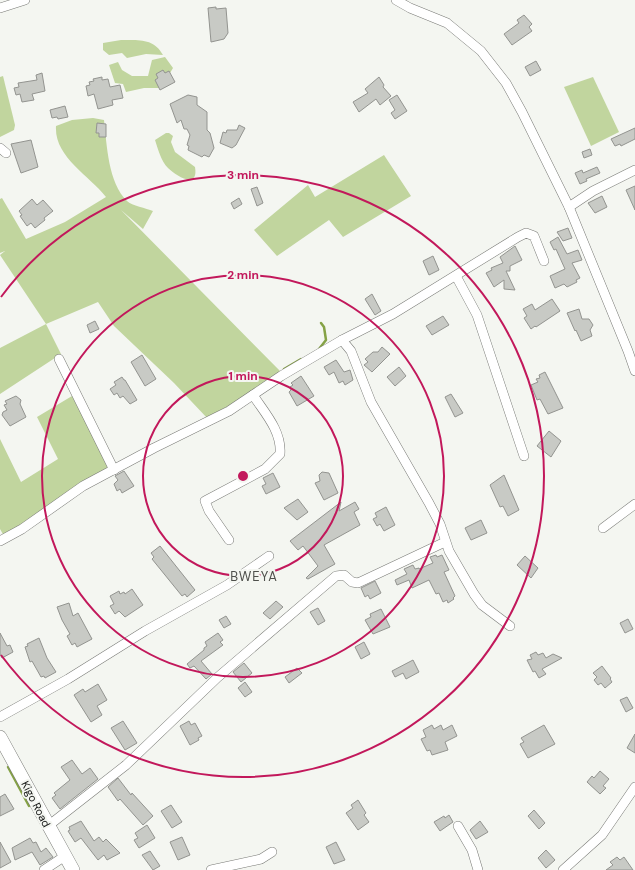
<svg xmlns="http://www.w3.org/2000/svg" width="635" height="870" viewBox="0 0 635 870" font-family="'DM Sans',sans-serif">
<style>
.green{fill:#c1d59e}
.lines{fill:none;stroke-linecap:round;stroke-linejoin:round}
.stream{stroke:#85a245;stroke-width:2.5}
.building{fill:#c8cac5;stroke:#939490}
.street-casing{stroke:#797a76;stroke-width:10}
.secondary-casing{stroke:#797a76;stroke-width:14}
.street{stroke:#fff;stroke-width:9}
.secondary{stroke:#fff;stroke-width:13}
.ring{fill:none;stroke:#c2185b;stroke-width:2}
.labels{text-anchor:middle;stroke-width:4;stroke-linejoin:round;paint-order:stroke}
.street-label{font-size:11px;fill:#0f100f;stroke:#f4f6f1}
.quarter-label{font-size:13px;letter-spacing:1px;fill:#4e4f4b;stroke:#f4f6f1}
.centre{fill:#c2185b;stroke:#f4f6f1;stroke-width:2}
.ring-label{font-size:12px;text-anchor:middle;font-weight:bold;fill:#c2185b;stroke:#f4f6f1;stroke-width:4;stroke-linejoin:round;paint-order:stroke}
</style>
<rect width="100%" height="100%" fill="#f4f6f1"/>
<!-- green -->
<g class="green">
<path d="M121,40c17,0 33,-2 42,15l-17,-1 -19,4 -5,-5 -13,2 -6,-5v-7z"/>
<polygon points="165,57 173,68 161,88 144,88 126,92 123,84 115,83 109,65 118,62 122,70 132,76 148,76 152,60"/>
<polygon points="3,76 15,125 14,130 0,137 0,77"/>
<polygon points="593,77 619,132 591,146 564,87"/>
<path d="M93,118l11,2c3,26 4,62 23,81 5,5 19,7 26,10l-10,18 -22,-19 161,163 -74,46 -34,-36 -60,-57 -16,-24 -52,22 15,30 -61,40v-46l46,-24 -46,-69 5,-4 -5,2v-54l2,-1 24,41 39,-17 41,-25c-17,-22 -52,-40 -50,-71l16,-6z"/>
<path d="M166,133h3l4,3 -2,6 4,10 20,15c4,23 -19,9 -27,1 -7,-7 -10,-19 -13,-28z"/>
<polygon points="384,155 411,196 343,237 329,220 277,256 254,230 308,185 315,197"/>
<polygon points="72,396 107,464 107,470 4,536 0,529 0,439 21,482 58,459 37,417"/>
</g>
<g class="lines">
<!-- stream -->
<g class="stream">
<polyline points="319,349 326,340 324,327 321,323"/>
<polyline points="284,369 301,359"/>
<polyline points="8,767 29,806"/>
</g>
</g>
<!-- building -->
<g class="building">
<polygon points="216,7 216,9 226,8 228,33 224,39 211,42 208,8"/>
<polygon points="524,15 532,24 529,27 532,31 512,45 504,34 519,23 517,20"/>
<polygon points="536,61 541,70 530,76 525,67"/>
<polygon points="163,70 165,73 169,71 175,82 160,90 155,80 158,78 156,74"/>
<polygon points="42,73 45,91 32,94 34,100 22,102 20,94 16,95 14,88 19,87 18,83 37,80 36,75"/>
<polygon points="102,77 102,80 108,79 110,87 120,85 123,98 112,100 113,105 98,109 94,94 88,96 86,86 90,85 89,82 94,81 93,79"/>
<polygon points="379,77 384,85 383,87 391,96 380,105 376,99 359,112 353,102 368,93 365,89"/>
<polygon points="188,95 197,97 197,105 207,112 207,130 210,133 214,148 209,157 204,155 202,157 188,150 189,146 187,145 190,135 187,129 184,129 181,120 177,123 170,104"/>
<polygon points="397,95 407,111 395,119 391,113 395,110 389,100"/>
<polygon points="65,106 68,117 58,119 57,117 52,118 50,110"/>
<polygon points="97,123 106,124 106,137 99,137 99,133 96,133"/>
<polygon points="239,125 245,128 236,145 232,148 220,143 223,132 226,133 227,130 237,130"/>
<polygon points="635,128 635,139 621,146 620,144 615,146 611,139"/>
<polygon points="31,140 38,167 21,173 11,144"/>
<polygon points="590,149 592,155 584,158 582,152"/>
<polygon points="597,167 600,173 586,179 587,181 580,184 575,173 582,170 583,173"/>
<polygon points="635,186 635,210 626,190"/>
<polygon points="257,187 263,203 257,206 251,189"/>
<polygon points="602,196 607,207 595,213 588,203"/>
<polygon points="239,198 242,204 234,209 231,203"/>
<polygon points="32,199 37,205 43,200 53,211 44,218 45,220 35,228 31,223 27,226 20,216 22,215 19,211"/>
<polygon points="568,228 572,238 563,241 557,232"/>
<polygon points="558,237 567,254 578,250 582,260 572,263 580,278 576,280 577,282 567,287 564,284 555,288 550,276 565,269 556,249 554,250 550,242"/>
<polygon points="515,246 522,260 510,266 510,271 506,271 515,290 504,289 504,280 494,287 486,273 492,270 491,268 503,263 500,257"/>
<polygon points="433,256 439,270 429,275 423,261"/>
<polygon points="372,294 381,311 375,315 365,299"/>
<polygon points="552,299 560,311 536,327 535,326 531,329 524,318 527,316 523,309 532,304 535,310"/>
<polygon points="579,309 582,319 589,319 593,325 590,330 592,336 581,341 576,330 575,331 567,313"/>
<polygon points="443,316 449,325 432,335 426,326"/>
<polygon points="95,321 99,329 90,333 87,325"/>
<polygon points="382,347 390,354 372,372 364,365 368,362 365,359 373,352 378,352"/>
<polygon points="142,355 156,379 145,386 131,362"/>
<polygon points="336,360 344,372 350,370 353,380 345,385 343,381 339,383 334,372 329,375 324,367"/>
<polygon points="399,367 406,376 395,386 387,377"/>
<polygon points="545,372 563,408 548,414 540,399 537,400 531,385 538,382 536,379 540,378 539,375"/>
<polygon points="301,376 314,396 297,406 289,392 291,390 290,387 293,385 291,383"/>
<polygon points="122,377 124,380 125,380 137,400 130,404 123,396 120,398 117,393 114,395 110,389 116,385 114,382"/>
<polygon points="451,394 463,413 455,417 445,397"/>
<polygon points="16,396 21,400 20,404 26,417 10,426 2,415 3,412 7,410 4,405 7,404 5,401"/>
<polygon points="549,431 561,441 551,457 537,446"/>
<polygon points="124,471 134,486 122,493 120,489 117,491 114,484 118,480 115,476"/>
<polygon points="322,472 329,473 338,493 324,500 315,483 320,481 319,475"/>
<polygon points="273,473 280,487 266,494 262,486 266,484 263,478"/>
<polygon points="504,475 519,510 508,516 503,506 500,507 490,485"/>
<polygon points="298,499 308,512 297,520 284,508"/>
<polygon points="341,502 339,511 355,502 359,509 354,512 360,525 324,545 335,564 308,579 306,578 318,566 303,546 298,550 290,541"/>
<polygon points="386,507 395,525 384,531 380,524 377,526 373,519 377,517 375,513"/>
<polygon points="481,520 487,533 471,540 465,528"/>
<polygon points="160,546 195,590 187,597 185,594 182,596 152,559 154,557 151,553"/>
<polygon points="436,555 437,557 442,555 449,570 444,572 455,596 453,598 454,599 448,603 447,600 443,602 439,593 436,594 429,580 412,588 409,580 397,585 395,580 407,574 404,569 413,565 415,569 419,568 419,569 433,563 430,557"/>
<polygon points="525,556 538,568 531,578 517,565"/>
<polygon points="375,581 381,593 370,599 368,595 365,597 361,588"/>
<polygon points="132,589 143,605 125,617 119,611 115,614 110,606 114,604 110,596 119,591 120,594 124,592 125,594"/>
<polygon points="276,601 283,607 270,619 263,613"/>
<polygon points="69,603 73,616 78,613 92,639 77,647 75,643 72,645 67,636 70,634 62,620 57,607"/>
<polygon points="318,608 325,621 318,625 310,612"/>
<polygon points="381,609 390,627 373,634 365,620 371,617 370,614"/>
<polygon points="226,616 231,624 224,628 219,620"/>
<polygon points="628,619 633,629 625,633 620,623"/>
<polygon points="0,633 7,646 10,645 13,652 2,658 0,654"/>
<polygon points="218,633 223,640 220,642 223,645 201,661 212,674 206,679 194,666 190,668 187,664 204,650 204,648 207,646 205,642"/>
<polygon points="39,638 47,658 56,672 45,678 44,676 41,677 32,661 30,662 25,647 28,646 27,644"/>
<polygon points="364,642 370,654 361,659 355,647"/>
<polygon points="536,652 538,655 543,653 546,658 553,654 562,658 542,669 546,674 539,678 535,671 533,672 527,660 532,659 530,655"/>
<polygon points="413,660 419,672 406,679 403,673 395,677 392,671"/>
<polygon points="244,663 252,673 241,682 233,672"/>
<polygon points="602,666 611,678 610,679 612,682 605,688 601,683 598,685 594,680 597,677 593,673"/>
<polygon points="297,668 302,673 289,683 285,677"/>
<polygon points="245,682 252,692 245,697 238,688"/>
<polygon points="98,684 107,700 97,706 102,715 91,722 74,695 83,689 85,692"/>
<polygon points="627,697 633,708 626,712 620,700"/>
<polygon points="123,721 137,743 125,750 111,728"/>
<polygon points="189,721 191,725 195,723 202,736 198,738 199,740 190,745 180,726"/>
<polygon points="432,725 434,729 441,725 443,730 452,725 457,736 445,742 448,750 432,755 430,750 427,751 421,739 426,737 423,730"/>
<polygon points="544,725 555,744 528,758 520,744 524,742 521,738"/>
<polygon points="635,734 635,753 627,748"/>
<polygon points="72,760 82,774 90,768 98,779 60,809 52,798 56,795 54,793 70,780 61,767"/>
<polygon points="600,771 609,779 603,786 606,788 600,794 587,782 592,776 594,778"/>
<polygon points="118,778 131,795 132,793 153,816 143,825 120,799 118,801 108,787"/>
<polygon points="5,794 14,809 0,816 0,797"/>
<polygon points="358,800 366,813 364,815 369,822 358,830 346,813 353,808 351,805"/>
<polygon points="171,805 182,822 172,828 161,811"/>
<polygon points="534,810 545,823 539,829 528,816"/>
<polygon points="449,815 453,822 440,831 434,822 444,816 445,818"/>
<polygon points="81,821 94,841 99,837 103,842 106,839 120,853 107,860 104,855 98,860 81,838 75,842 68,831 70,830 69,827"/>
<polygon points="480,821 488,832 476,839 470,830"/>
<polygon points="147,825 155,838 139,848 134,840 138,838 135,833"/>
<polygon points="182,837 190,855 178,860 170,842"/>
<polygon points="30,838 33,843 36,842 41,852 46,848 53,857 40,865 32,852 15,860 12,848"/>
<polygon points="0,842 11,862 0,868"/>
<polygon points="336,842 345,860 334,864 326,847"/>
<polygon points="546,850 555,860 546,868 538,858"/>
<polygon points="150,851 160,866 153,870 142,855"/>
<polygon points="617,857 620,860 624,857 633,870 606,870 613,865 610,862"/>
</g>
<g class="lines">
<!-- street casing -->
<g class="street-casing">
<g id="street">
<polyline points="396,0 410,8 447,23 481,51 506,83 522,112 569,207 628,351 635,371"/>
<polyline points="0,8 25,0"/>
<polyline points="0,148 6,153"/>
<polyline points="569,207 593,191 635,170"/>
<polyline points="456,276 477,315 524,456"/>
<polyline points="342,340 351,351 371,402 429,503 440,524 449,551 474,594 482,605 510,626"/>
<polyline points="59,359 114,470"/>
<polyline points="603,528 635,504"/>
<path d="M229,540l-20,-29 -4,-10 60,-32 15,-15c2,-23 -16,-42 -27,-59"/>
<polyline points="0,541 22,529 83,486 154,448 229,411 281,376 342,340 393,314 518,237 526,233 534,236 544,261"/>
<polyline points="0,717 68,679 145,631 227,585 269,556"/>
<polyline points="48,826 126,765 218,677 336,576 344,575 352,582 358,583 445,542"/>
<polyline points="458,826 472,850 478,870"/>
<polyline points="44,870 65,856"/>
<polyline points="211,870 261,859 272,852"/>
<polyline points="563,870 602,835 635,787"/>
</g>
</g>
<!-- secondary casing -->
<g class="secondary-casing">
<polyline id="secondary" points="0,737 73,870"/>
</g>
<!-- street -->
<use href="#street" class="street"/>
<!-- secondary -->
<use href="#secondary" class="secondary"/>
</g>
<!-- distance rings -->
<g class="ring">
<circle cx="243" cy="476" r="100"/>
<circle cx="243" cy="476" r="201"/>
<path d="M1 297A301 301 0 1 1 1 655"/>
</g>
<g class="labels">
<!-- street labels -->
<g class="street-label">
<text transform="translate(36 804) rotate(63)" y="4">Kigo Road</text>
</g>
<!-- quarter labels -->
<g class="quarter-label">
<text x="254" y="581">BWEYA</text>
</g>
</g>
<circle cx="243" cy="476" r="6" class="centre"/>
<g class="ring-label">
<text x="243" y="179">3 min</text>
<text x="243" y="279">2 min</text>
<text x="243" y="380">1 min</text>
</g>
</svg>
